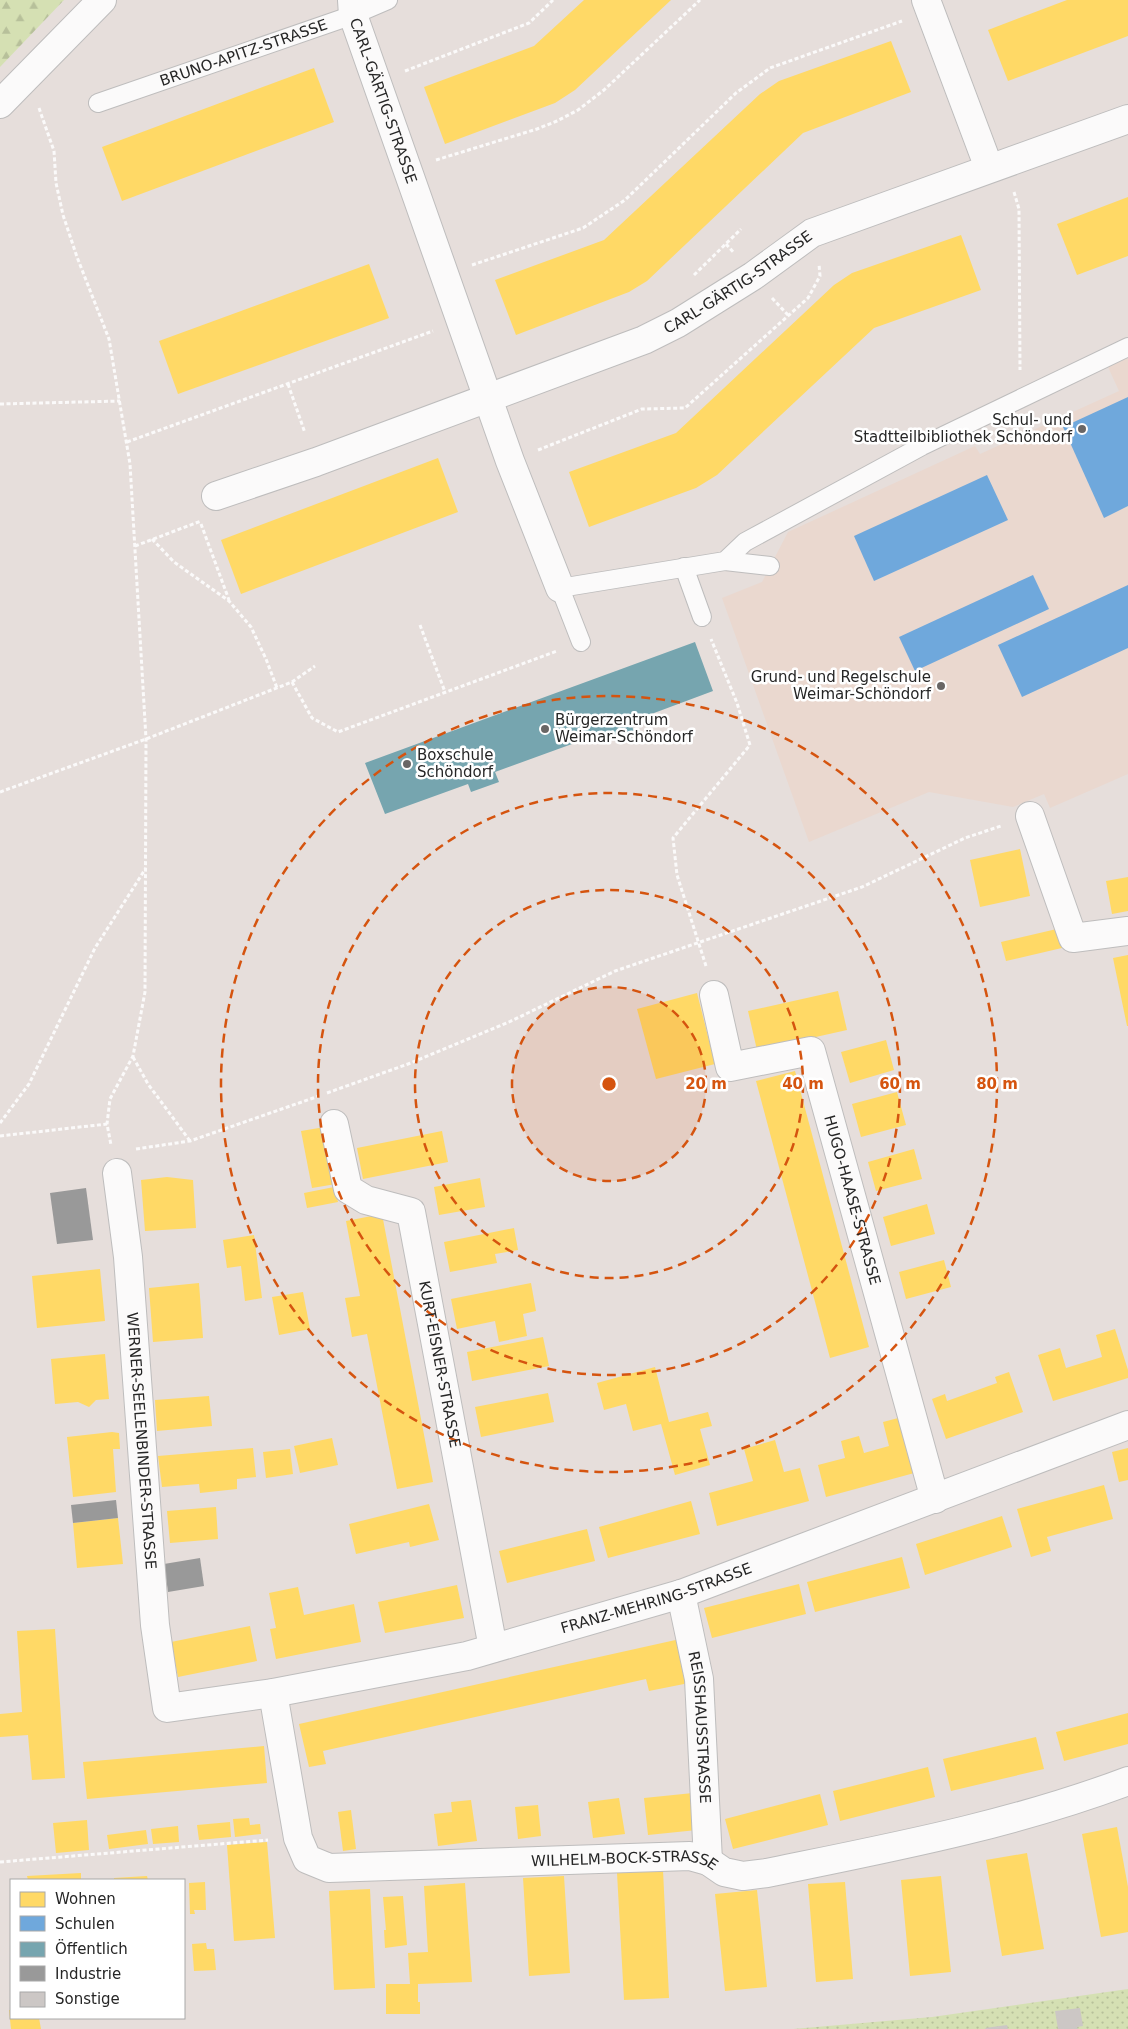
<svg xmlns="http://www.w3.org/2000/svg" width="1128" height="2029" viewBox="0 0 1128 2029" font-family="'DejaVu Sans',sans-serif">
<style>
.education{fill:#ead8cf}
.green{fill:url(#green-dots)}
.forest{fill:url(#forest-firs)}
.homes{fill:#ffd966}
.schools{fill:#6fa8dc}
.public{fill:#76a5af}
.industry{fill:#999}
.building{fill:#ccc7c5}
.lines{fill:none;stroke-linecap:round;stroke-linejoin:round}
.service-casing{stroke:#bebdbd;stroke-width:20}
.minor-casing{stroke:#bebdbd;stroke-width:30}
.path{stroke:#fbfafa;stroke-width:3;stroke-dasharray:4 2.5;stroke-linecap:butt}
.service{stroke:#fbfafa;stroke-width:18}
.minor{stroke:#fbfafa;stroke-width:28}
.ring{fill:none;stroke:#d5540f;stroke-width:2.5;stroke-dasharray:9 6}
.poi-dot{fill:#696665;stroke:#fff;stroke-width:2}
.labels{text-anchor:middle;stroke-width:5;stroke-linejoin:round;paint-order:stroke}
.street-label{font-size:15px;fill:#262626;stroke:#fff}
.poi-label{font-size:15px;fill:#262626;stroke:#fff;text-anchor:end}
.centre{fill:#d5540f;stroke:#fff;stroke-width:2.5}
.ring-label{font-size:15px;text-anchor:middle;font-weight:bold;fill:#d5540f;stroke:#fff;stroke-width:5;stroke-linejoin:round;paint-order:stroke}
</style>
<defs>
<pattern id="green-dots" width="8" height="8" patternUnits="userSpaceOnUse" patternTransform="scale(1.25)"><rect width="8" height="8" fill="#d5e0b3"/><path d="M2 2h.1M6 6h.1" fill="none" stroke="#b7c09a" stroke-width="1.8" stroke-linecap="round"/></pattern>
<pattern id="forest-firs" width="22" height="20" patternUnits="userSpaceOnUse" patternTransform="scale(1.25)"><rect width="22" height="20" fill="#d5e0b3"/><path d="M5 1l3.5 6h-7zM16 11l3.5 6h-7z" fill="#b7c09a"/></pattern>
</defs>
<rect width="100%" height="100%" fill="#e6dedb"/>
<!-- education -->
<polygon class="education" points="1128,358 1128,774 1050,808 1044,794 1013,807 929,792 809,842 722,598 762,582 788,532 975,446 980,454 1119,391 1108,367"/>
<!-- green -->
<polygon class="green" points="1128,1989 1128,2029 793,2029 932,2017"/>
<!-- forest -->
<polygon class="forest" points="0,0 64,0 0,67"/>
<!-- homes -->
<g class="homes">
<polygon points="584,0 671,0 575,90 555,103 445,144 424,87 534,46"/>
<polygon points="1067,0 1128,0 1128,36 1008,81 988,30"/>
<polygon points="891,41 911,92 803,133 647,281 629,292 516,335 495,280 604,240 760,94 779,81"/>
<polygon points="314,68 334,122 122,201 102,147"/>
<polygon points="1128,197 1128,256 1077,275 1057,224"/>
<polygon points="961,235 981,290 874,328 717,475 696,488 589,527 569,472 676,433 834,285 852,273"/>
<polygon points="369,264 389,318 178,394 159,341"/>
<polygon points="438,458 458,512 241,594 221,540"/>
<polygon points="1020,849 1030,896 980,907 970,860"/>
<polygon points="1128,877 1128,911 1112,914 1106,881"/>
<polygon points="1061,928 1066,947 1006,961 1001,942"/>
<polygon points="1128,955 1128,1026 1127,1026 1113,958"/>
<polygon points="838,991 847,1030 757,1050 748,1011"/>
<polygon points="697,993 715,1064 656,1079 637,1009"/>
<polygon points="886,1040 894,1070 850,1083 841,1052"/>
<polygon points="795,1071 869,1347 830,1358 756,1081"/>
<polygon points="897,1092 906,1125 861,1137 852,1104"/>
<polygon points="331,1126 342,1183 312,1188 301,1131"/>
<polygon points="442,1131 448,1162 363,1179 357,1148"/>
<polygon points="914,1149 922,1179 876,1191 868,1162"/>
<polygon points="167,1177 193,1180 196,1228 145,1231 141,1180"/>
<polygon points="480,1178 485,1207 439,1215 434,1187"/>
<polygon points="334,1187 338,1202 307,1208 304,1193"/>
<polygon points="927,1204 935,1234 891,1246 883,1217"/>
<polygon points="382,1214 433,1482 397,1489 367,1334 352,1337 345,1298 360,1296 346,1221"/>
<polygon points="514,1228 518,1250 495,1254 497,1263 450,1272 444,1242"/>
<polygon points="254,1235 262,1298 245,1301 241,1266 227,1268 223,1240"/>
<polygon points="944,1260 951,1287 906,1299 899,1272"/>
<polygon points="100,1269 105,1321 37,1328 32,1276"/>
<polygon points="199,1283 203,1338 153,1342 149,1288"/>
<polygon points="531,1283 536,1311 523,1314 527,1336 499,1342 495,1321 457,1329 451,1299"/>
<polygon points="303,1292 310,1329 279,1335 272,1297"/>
<polygon points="1115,1329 1128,1370 1128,1378 1053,1401 1038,1355 1060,1348 1066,1368 1102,1357 1096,1335"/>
<polygon points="543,1337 549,1366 472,1381 467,1352"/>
<polygon points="105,1354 109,1399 96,1400 89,1407 78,1402 55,1404 51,1359"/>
<polygon points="655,1367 669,1422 708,1412 712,1426 700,1429 710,1465 675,1475 661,1424 633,1431 626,1404 604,1410 597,1383"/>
<polygon points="1009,1372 1023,1412 946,1439 932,1399 945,1394 947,1401 997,1383 995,1377"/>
<polygon points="548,1393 554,1422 481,1437 475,1407"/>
<polygon points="209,1396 212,1426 157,1431 155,1400"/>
<polygon points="902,1417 918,1472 826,1497 818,1465 845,1458 841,1441 859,1436 864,1453 889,1446 883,1422"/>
<polygon points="112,1432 119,1433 120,1449 113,1449 116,1492 73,1497 67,1437"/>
<polygon points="332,1438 338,1465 300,1473 294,1446"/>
<polygon points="775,1440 784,1472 800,1468 809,1501 717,1526 709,1493 753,1481 744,1449"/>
<polygon points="253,1448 256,1477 237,1479 237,1489 200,1493 199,1484 162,1487 158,1456"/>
<polygon points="1128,1448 1128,1480 1119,1482 1112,1452"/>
<polygon points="290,1449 293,1474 266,1478 263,1452"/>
<polygon points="1104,1485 1113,1519 1047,1537 1051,1551 1031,1557 1017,1509"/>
<polygon points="691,1501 700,1534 608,1558 599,1527"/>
<polygon points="429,1504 439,1540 410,1547 409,1542 356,1554 349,1524"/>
<polygon points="216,1507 218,1539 170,1543 167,1511"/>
<polygon points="1002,1516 1012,1547 925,1575 916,1544"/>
<polygon points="118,1518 123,1564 77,1568 73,1523"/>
<polygon points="587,1529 595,1561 507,1583 499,1551"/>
<polygon points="902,1557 910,1588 815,1612 807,1582"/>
<polygon points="799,1584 806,1614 712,1638 704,1608"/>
<polygon points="457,1585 464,1618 385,1633 378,1602"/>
<polygon points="298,1587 304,1615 354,1604 361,1642 276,1659 270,1629 276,1628 269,1593"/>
<polygon points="250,1626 257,1661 178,1677 171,1642"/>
<polygon points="55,1629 65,1778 32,1780 28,1735 0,1737 0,1714 22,1712 17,1631"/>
<polygon points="680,1639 689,1683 649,1691 646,1679 323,1751 326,1764 309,1767 299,1724"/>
<polygon points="1128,1713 1128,1744 1064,1761 1056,1732"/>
<polygon points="1036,1737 1044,1769 951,1791 943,1759"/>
<polygon points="264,1746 267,1783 87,1799 83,1762"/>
<polygon points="928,1767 935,1797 840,1821 833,1791"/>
<polygon points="693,1793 697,1830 648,1835 644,1798"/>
<polygon points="820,1794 828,1825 733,1849 725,1819"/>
<polygon points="619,1798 625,1834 593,1838 588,1802"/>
<polygon points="471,1800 477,1841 438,1846 434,1814 452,1812 451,1802"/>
<polygon points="538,1805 541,1836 518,1839 515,1807"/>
<polygon points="351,1810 356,1849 343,1851 338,1812"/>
<polygon points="249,1818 250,1825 260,1824 261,1834 235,1837 233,1819"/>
<polygon points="87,1820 89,1850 56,1853 53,1823"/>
<polygon points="230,1822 231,1837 199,1840 197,1825"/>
<polygon points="178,1826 179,1842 153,1844 151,1829"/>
<polygon points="1117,1827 1128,1887 1128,1932 1101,1937 1082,1834"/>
<polygon points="146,1830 148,1844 109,1849 107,1835"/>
<polygon points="267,1842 275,1938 234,1941 227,1845"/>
<polygon points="1027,1853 1044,1949 1002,1956 986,1860"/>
<polygon points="663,1870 669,1998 624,2000 617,1873"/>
<polygon points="81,1873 81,1880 28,1880 27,1876"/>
<polygon points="147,1876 148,1880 114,1880 114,1878"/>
<polygon points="564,1876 570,1973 529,1976 523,1878"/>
<polygon points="941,1876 951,1972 910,1976 901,1880"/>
<polygon points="205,1882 206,1910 194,1910 195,1914 190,1914 189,1883"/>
<polygon points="845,1882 853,1979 816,1982 808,1884"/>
<polygon points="465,1883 472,1982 418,1984 418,2002 420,2002 420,2014 386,2014 386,1984 410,1984 408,1953 428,1952 424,1886"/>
<polygon points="370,1889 375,1988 334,1990 329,1891"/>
<polygon points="757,1890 767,1987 725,1991 715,1894"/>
<polygon points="403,1896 407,1945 385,1948 384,1930 386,1930 383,1897"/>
<polygon points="206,1943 207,1949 214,1949 216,1970 194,1971 192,1944"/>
<polygon points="9,2010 11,2010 11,2018 39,2018 41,2029 11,2029"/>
</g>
<!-- schools -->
<g class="schools">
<polygon points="1128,397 1128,506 1104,518 1063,427"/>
<polygon points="987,475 1008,520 874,581 854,536"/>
<polygon points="1033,575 1049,609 915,671 899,637"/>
<polygon points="1128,585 1128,648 1022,697 998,645"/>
</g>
<!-- public -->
<polygon class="public" points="695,642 713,691 630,722 634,731 609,740 605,732 495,772 499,782 471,792 468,784 385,814 365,763"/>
<!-- industry -->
<g class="industry">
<polygon points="86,1188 93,1240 57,1244 50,1193"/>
<polygon points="116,1500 118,1518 73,1523 71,1505"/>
<polygon points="200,1558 204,1586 168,1592 164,1564"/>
</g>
<!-- building -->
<g class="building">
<polygon points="1080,2008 1083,2026 1077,2027 1078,2029 1058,2029 1055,2011"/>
<polygon points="1007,2025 1008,2029 986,2029 985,2028"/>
</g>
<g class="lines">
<!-- service casing -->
<g class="service-casing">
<g id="service">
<path id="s1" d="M98,103l255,-88 35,-15"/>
<polyline points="725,561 770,566"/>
<polyline points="684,567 702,617"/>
<polyline points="581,642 560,588 725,561 745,542 922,446 1128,347"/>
</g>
</g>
<!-- minor casing -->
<g class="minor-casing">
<g id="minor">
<path id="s2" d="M352,0l1,15 157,446 50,127"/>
<polyline points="926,0 989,168"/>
<polyline points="0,104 102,0"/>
<path id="s3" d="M216,496l100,-34 328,-122 34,-17 75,-47 59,-43 316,-114"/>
<polyline points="1030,816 1073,938 1128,931"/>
<path id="s4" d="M714,995l16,72 81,-16 124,448"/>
<path id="s5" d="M334,1124l14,65 18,11 45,12 82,436"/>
<path id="s6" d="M117,1173l11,84 27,368 12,83 106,-15 194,-37 214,-62 447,-169"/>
<path id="s7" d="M681,1594l18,85 9,182"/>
<path id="s8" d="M273,1693l25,145 9,21 22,9 361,-12 18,5 16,11 19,4 24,-3c122,-25 245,-48 361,-92"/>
</g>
</g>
<!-- path -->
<g class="path">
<polyline points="405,71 529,23 553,0"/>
<polyline points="39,108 54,151 56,183 63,215 77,257 109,339 130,464 146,739 145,992 133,1056 110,1099 107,1124 111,1145"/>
<polyline points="436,160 537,129 557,121 578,110 604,90 700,0"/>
<polyline points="1014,192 1019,209 1020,370"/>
<polyline points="726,244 734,253"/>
<polyline points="472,265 583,228 625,200 736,93 770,68 902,21"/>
<polyline points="694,275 741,229"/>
<polyline points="772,298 788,315"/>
<polyline points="288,384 305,433"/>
<polyline points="0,404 120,401"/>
<polyline points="127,442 433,331"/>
<polyline points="538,450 642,409 685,408 808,298 820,276 819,264"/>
<polyline points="201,524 229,600"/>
<polyline points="152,539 174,562 229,601 251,627 266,659 277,688"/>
<polyline points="135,546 201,521"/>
<polyline points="420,625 445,692"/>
<polyline points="292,682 312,718 338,732 557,651"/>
<polyline points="0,792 146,739 292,682 315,666"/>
<polyline points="706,966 677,875 673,838 750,745 737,703 711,639"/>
<polyline points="133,1057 148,1084 190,1141"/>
<polyline points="327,1093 408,1064 509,1022 615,971 862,887 965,838 1001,826"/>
<polyline points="0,1123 29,1084 95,948 146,868"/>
<polyline points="0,1136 107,1124"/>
<polyline points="136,1149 190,1141 319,1096"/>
<polyline points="0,1862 268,1840"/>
</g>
<!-- service -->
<use href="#service" class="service"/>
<!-- minor -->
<use href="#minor" class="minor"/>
</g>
<!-- distance rings -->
<circle cx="609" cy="1084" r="97" fill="#d5540f" fill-opacity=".12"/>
<g class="ring">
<circle cx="609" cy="1084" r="97"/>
<circle cx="609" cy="1084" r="194"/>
<circle cx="609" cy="1084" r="291"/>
<circle cx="609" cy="1084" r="388"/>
</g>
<!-- markers -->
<g class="poi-dot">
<circle cx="1082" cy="429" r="5"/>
<circle cx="941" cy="686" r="5"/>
<circle cx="545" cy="729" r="5"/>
<circle cx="407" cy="764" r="5"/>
</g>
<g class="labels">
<!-- street labels -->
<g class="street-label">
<text dy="5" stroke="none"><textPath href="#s1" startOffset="154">BRUNO-APITZ-STRASSE</textPath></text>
<text dy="5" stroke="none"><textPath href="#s2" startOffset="106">CARL-GÄRTIG-STRASSE</textPath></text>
<text dy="5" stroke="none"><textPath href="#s3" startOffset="566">CARL-GÄRTIG-STRASSE</textPath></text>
<text dy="5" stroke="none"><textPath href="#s4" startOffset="311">HUGO-HAASE-STRASSE</textPath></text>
<text dy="5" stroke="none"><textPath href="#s5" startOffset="289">KURT-EISNER-STRASSE</textPath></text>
<text dy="5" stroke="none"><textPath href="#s6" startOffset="269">WERNER-SEELENBINDER-STRASSE</textPath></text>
<text dy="5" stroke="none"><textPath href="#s6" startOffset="1040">FRANZ-MEHRING-STRASSE</textPath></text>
<text dy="5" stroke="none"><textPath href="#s7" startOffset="135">REISSHAUSSTRASSE</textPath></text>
<text dy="5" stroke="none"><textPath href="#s8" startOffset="490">WILHELM-BOCK-STRASSE</textPath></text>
</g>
<!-- poi labels -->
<g class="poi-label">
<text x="1072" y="425">Schul- und<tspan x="1072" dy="17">Stadtteilbibliothek Schöndorf</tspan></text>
<text x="931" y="682">Grund- und Regelschule<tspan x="931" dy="17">Weimar-Schöndorf</tspan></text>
<text x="555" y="725" text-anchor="start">Bürgerzentrum<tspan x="555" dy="17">Weimar-Schöndorf</tspan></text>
<text x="417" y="760" text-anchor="start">Boxschule<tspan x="417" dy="17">Schöndorf</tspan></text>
</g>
</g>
<circle cx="609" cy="1084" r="8" class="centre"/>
<g class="ring-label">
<text x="706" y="1089">20 m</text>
<text x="803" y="1089">40 m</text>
<text x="900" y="1089">60 m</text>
<text x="997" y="1089">80 m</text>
</g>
<!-- legend -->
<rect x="10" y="1879" width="175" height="140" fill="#ffffff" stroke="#a8a8a8"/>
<rect x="20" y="1892" width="25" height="15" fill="#ffd966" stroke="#a8a8a8"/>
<text x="55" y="1904" font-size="15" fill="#262626">Wohnen</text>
<rect x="20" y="1916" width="25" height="15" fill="#6fa8dc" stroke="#a8a8a8"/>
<text x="55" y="1929" font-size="15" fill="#262626">Schulen</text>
<rect x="20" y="1942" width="25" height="15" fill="#76a5af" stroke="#a8a8a8"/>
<text x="55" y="1954" font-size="15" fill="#262626">Öffentlich</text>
<rect x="20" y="1966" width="25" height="15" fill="#999999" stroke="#a8a8a8"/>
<text x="55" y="1979" font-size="15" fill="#262626">Industrie</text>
<rect x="20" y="1992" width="25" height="15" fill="#ccc7c5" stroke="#a8a8a8"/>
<text x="55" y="2004" font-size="15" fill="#262626">Sonstige</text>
</svg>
